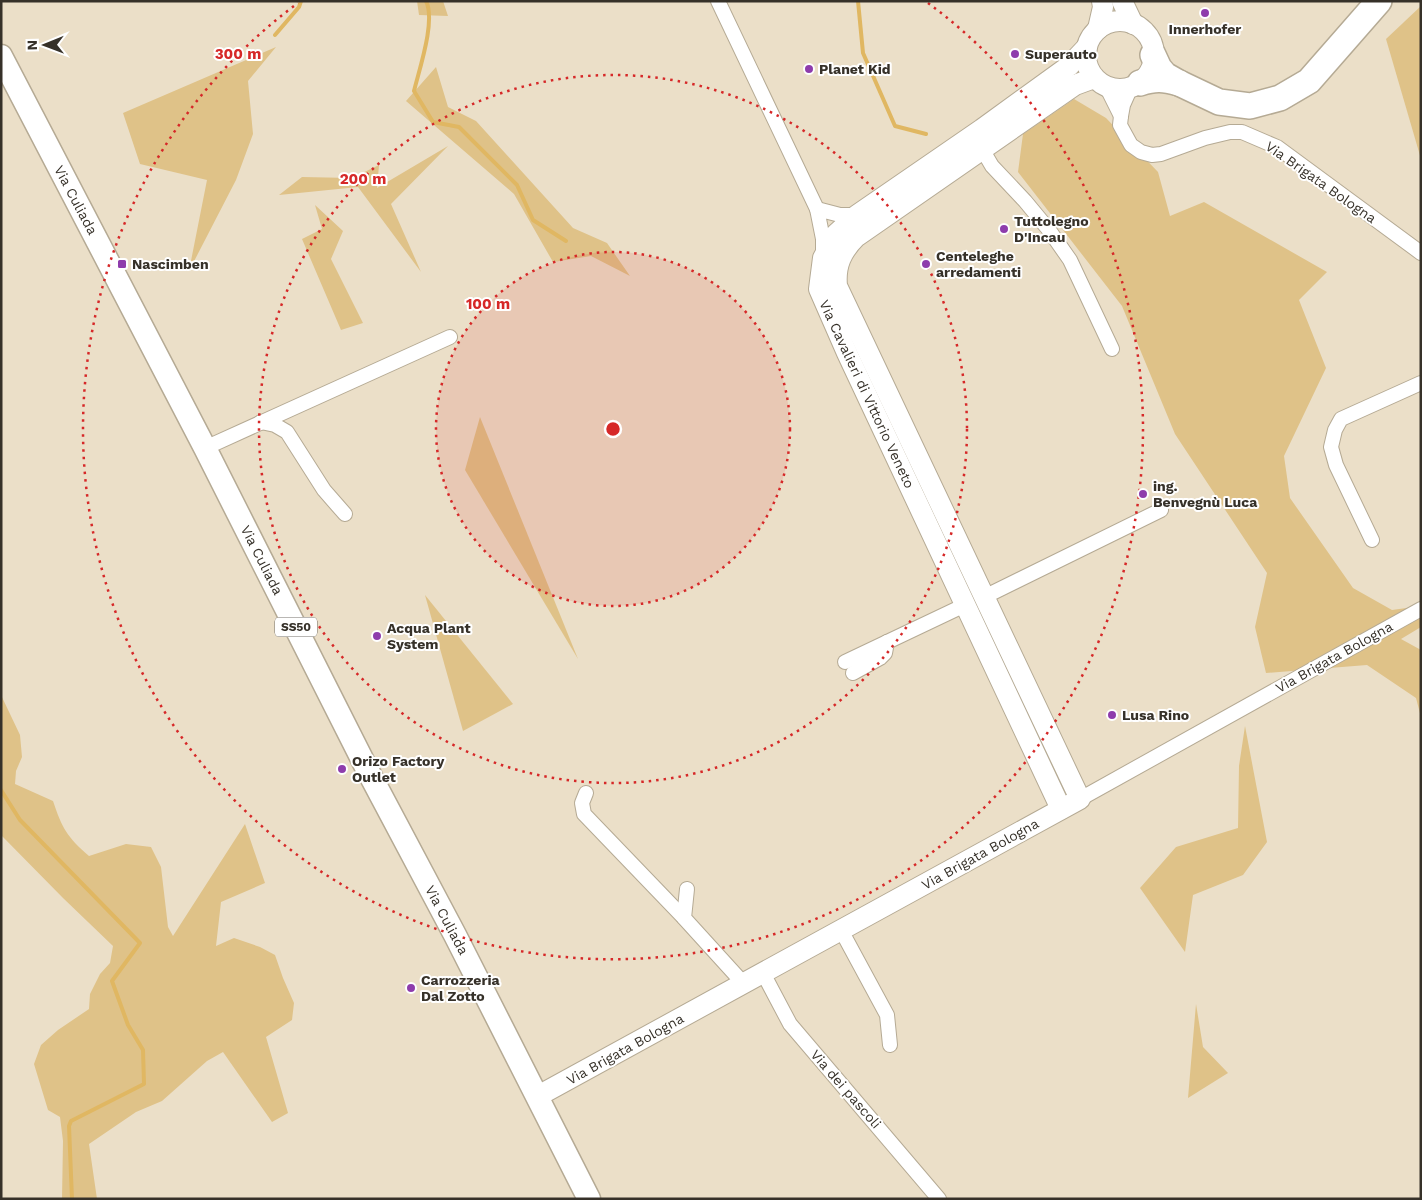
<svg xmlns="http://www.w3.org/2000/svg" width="1422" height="1200" viewBox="0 0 1422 1200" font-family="'Work Sans',sans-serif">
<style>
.green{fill:#dfc288}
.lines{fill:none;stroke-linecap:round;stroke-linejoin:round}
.stream{stroke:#e0b762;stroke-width:4}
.street-casing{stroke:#b5aa94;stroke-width:16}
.secondary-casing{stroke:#b5aa94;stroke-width:22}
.primary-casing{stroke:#b5aa94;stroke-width:25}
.highway-casing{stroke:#b5aa94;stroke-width:28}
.street{stroke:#fff;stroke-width:14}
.secondary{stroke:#fff;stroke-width:20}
.primary{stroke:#fff;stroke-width:22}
.highway{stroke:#fff;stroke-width:25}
.ring{fill:none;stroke:#d62828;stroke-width:2.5;stroke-dasharray:2.5 5}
.poi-dot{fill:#8e3cac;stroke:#fff;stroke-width:2}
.labels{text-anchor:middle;stroke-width:4;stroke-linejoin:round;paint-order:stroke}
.shield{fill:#fff;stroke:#726f69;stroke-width:1}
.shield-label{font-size:12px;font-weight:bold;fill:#363129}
.poi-label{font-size:14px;font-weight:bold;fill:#363129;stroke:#fff;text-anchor:start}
.street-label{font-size:14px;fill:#363129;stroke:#fff}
.centre{fill:#d62828;stroke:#fff;stroke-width:2.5}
.ring-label{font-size:15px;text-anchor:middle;font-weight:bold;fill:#d62828;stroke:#fff;stroke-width:4;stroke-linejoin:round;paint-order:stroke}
</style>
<rect width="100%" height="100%" fill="#ebdfc8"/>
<!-- green -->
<g class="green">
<polygon points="417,1 443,1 448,16 419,15"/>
<polygon points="1421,6 1421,159 1386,39"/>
<polygon points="276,47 248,81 253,134 236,180 189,271 207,180 140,164 123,113"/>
<polygon points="436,67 448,107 476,121 573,228 607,243 630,276 591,256 553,262 514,194 406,101"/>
<polygon points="1074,99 1106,118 1158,172 1170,216 1204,202 1327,272 1299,300 1326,368 1284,456 1290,498 1353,588 1392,610 1421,606 1421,627 1401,639 1421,650 1421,717 1416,698 1367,665 1266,673 1255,627 1267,573 1175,434 1122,306 1018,172 1023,134"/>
<polygon points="448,146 391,204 421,272 358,187 279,195 302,177 352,178 379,165 377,188"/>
<polygon points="315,205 343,231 331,259 363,323 341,330 302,239 322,229"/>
<polygon points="480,417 578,659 465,470"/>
<polygon points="425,595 513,704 463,731"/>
<path d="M1,695l19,40 2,22 -6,14 -1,13 38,17c9,27 14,36 36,55l37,-12 25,3 10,20 7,60 5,9 72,-112 20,59 -44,19 -5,44 18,-8 26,9 15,8 8,23 11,25 -2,17 -26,17 22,76 -16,9 -49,-70 -16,9 -45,40 -26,11 -47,32 8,55h-35l1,-58 -3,-24 -12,-7 -14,-46 7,-19 17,-15 31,-21 1,-15 10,-20 10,-11 3,-17 -50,-48 -62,-63z"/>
<polygon points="1245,726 1267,842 1243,875 1193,895 1185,952 1140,888 1176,847 1238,828 1239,766"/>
<polygon points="1196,1004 1203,1047 1228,1073 1188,1098"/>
</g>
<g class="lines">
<!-- stream -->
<g class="stream">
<path d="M426,1c10,20 -7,69 -12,90l19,31 26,5 58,58 16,35 33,21"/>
<polyline points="858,1 863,53 895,126 926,134"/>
<polyline points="275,35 299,7 301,1"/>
<polyline points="1,790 20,820 140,943 112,981 128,1025 143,1050 144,1084 71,1121 69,1126 72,1199"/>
</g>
<!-- street casing -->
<g class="street-casing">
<g id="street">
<polyline points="718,1 817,209"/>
<polyline points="1106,86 1121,116"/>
<polyline points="1131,87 1123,105 1121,116 1120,125 1131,145 1141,152 1152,155 1161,154 1205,138 1230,132 1242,132 1277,147 1421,253"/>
<polyline points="982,149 992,166 1025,201 1049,230 1070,260 1112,349"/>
<polyline points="823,254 823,239 817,209 840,215 857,215"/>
<polyline points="261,422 275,425 287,432 324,490 345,514"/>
<polyline points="205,448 450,337"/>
<polyline points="1372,540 1336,465 1331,447 1335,430 1341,419 1421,383"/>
<polyline points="984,597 1161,510"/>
<polyline points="845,662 965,605"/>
<polyline points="853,673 880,658 885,653 887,642"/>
<polyline points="586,793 582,803 584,814 684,918"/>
<polyline points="1080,799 1421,609"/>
<polyline points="687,889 684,918 744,984"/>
<polyline points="841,930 887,1015 890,1045"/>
<polyline points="763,973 790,1024 939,1199"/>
</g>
</g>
<!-- secondary casing -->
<g class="secondary-casing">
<g id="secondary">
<polyline points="1122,1 1133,24"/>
<circle cx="1120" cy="55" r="34"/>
<polyline points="1098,29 1103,7 1102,1"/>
<polyline points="1061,809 847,353 819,289 823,258 836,234 857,215 982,129 1069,66 1087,47"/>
<path d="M538,1096l542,-297 -243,-513c-2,-21 5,-35 19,-49l219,-152 19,-7"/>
</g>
</g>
<!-- primary casing -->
<g class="primary-casing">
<polyline id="primary" points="1,56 205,448 368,771 455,935 589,1199"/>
</g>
<!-- highway casing -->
<g class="highway-casing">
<g id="highway">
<polyline points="1153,55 1159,68 1165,75 1179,83 1219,102 1250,106 1280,98 1309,81 1379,1"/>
<path d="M1140,83c16,-5 23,-4 39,0"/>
</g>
</g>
<!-- street -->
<use href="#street" class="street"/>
<!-- secondary -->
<use href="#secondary" class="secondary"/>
<!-- primary -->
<use href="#primary" class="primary"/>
<!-- highway -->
<use href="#highway" class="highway"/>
</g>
<!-- distance rings -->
<circle cx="613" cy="429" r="177" fill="#d62828" fill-opacity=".12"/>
<g class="ring">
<circle cx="613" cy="429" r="177"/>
<circle cx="613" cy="429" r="354"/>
<path d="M928 3A530 530 0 1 1 298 3"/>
</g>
<!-- markers -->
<g class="poi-dot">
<circle cx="1205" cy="13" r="5"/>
<circle cx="1015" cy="54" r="5"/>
<circle cx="809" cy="69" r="5"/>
<circle cx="1004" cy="229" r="5"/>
<rect x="117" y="259" width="10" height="10" rx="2.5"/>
<circle cx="926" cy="264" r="5"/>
<circle cx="1143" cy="494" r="5"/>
<circle cx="377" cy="636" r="5"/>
<circle cx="1112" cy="715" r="5"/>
<circle cx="342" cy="769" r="5"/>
<circle cx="411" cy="988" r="5"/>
</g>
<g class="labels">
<!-- shield labels -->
<rect class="shield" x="275" y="617.5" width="42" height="19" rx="4"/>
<g class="shield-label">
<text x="296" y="631">SS50</text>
</g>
<!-- poi labels -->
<g class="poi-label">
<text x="1205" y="34" text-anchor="middle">Innerhofer</text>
<text x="1025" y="59">Superauto</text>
<text x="819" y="74">Planet Kid</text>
<text x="1014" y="226">Tuttolegno<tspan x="1014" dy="16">D'Incau</tspan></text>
<text x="936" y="261">Centeleghe<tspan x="936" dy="16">arredamenti</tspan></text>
<text x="132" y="269">Nascimben</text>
<text x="1153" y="491">ing.<tspan x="1153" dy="16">Benvegnù Luca</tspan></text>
<text x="387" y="633">Acqua Plant<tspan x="387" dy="16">System</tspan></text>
<text x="1122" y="720">Lusa Rino</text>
<text x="352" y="766">Orizo Factory<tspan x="352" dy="16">Outlet</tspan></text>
<text x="421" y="985">Carrozzeria<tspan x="421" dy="16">Dal Zotto</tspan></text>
</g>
<!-- street labels -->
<g class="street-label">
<text transform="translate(1321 182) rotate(35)" y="5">Via Brigata Bologna</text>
<text transform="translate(76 200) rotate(62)" y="5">Via Culiada</text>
<text transform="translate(867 394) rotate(65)" y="5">Via Cavalieri di Vittorio Veneto</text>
<text transform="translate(262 560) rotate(63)" y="5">Via Culiada</text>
<text transform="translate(1334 657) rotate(-29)" y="5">Via Brigata Bologna</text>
<text transform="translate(980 854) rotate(-29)" y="5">Via Brigata Bologna</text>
<text transform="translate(447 920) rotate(62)" y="5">Via Culiada</text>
<text transform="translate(625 1049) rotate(-29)" y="5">Via Brigata Bologna</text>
<text transform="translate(846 1089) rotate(49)" y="5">Via dei pascoli</text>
</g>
</g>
<circle cx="613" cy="429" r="8" class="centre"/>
<g class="ring-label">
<text x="238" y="59">300 m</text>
<text x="363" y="184">200 m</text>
<text x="488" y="309">100 m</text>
</g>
<!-- border -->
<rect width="1422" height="1200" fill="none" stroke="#363129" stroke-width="5"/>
<!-- north arrow -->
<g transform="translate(45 45) rotate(269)" stroke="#ffffff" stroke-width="4" paint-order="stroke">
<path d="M0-4L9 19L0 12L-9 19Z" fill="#363129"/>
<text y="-8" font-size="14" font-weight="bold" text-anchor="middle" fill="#363129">N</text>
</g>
</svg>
